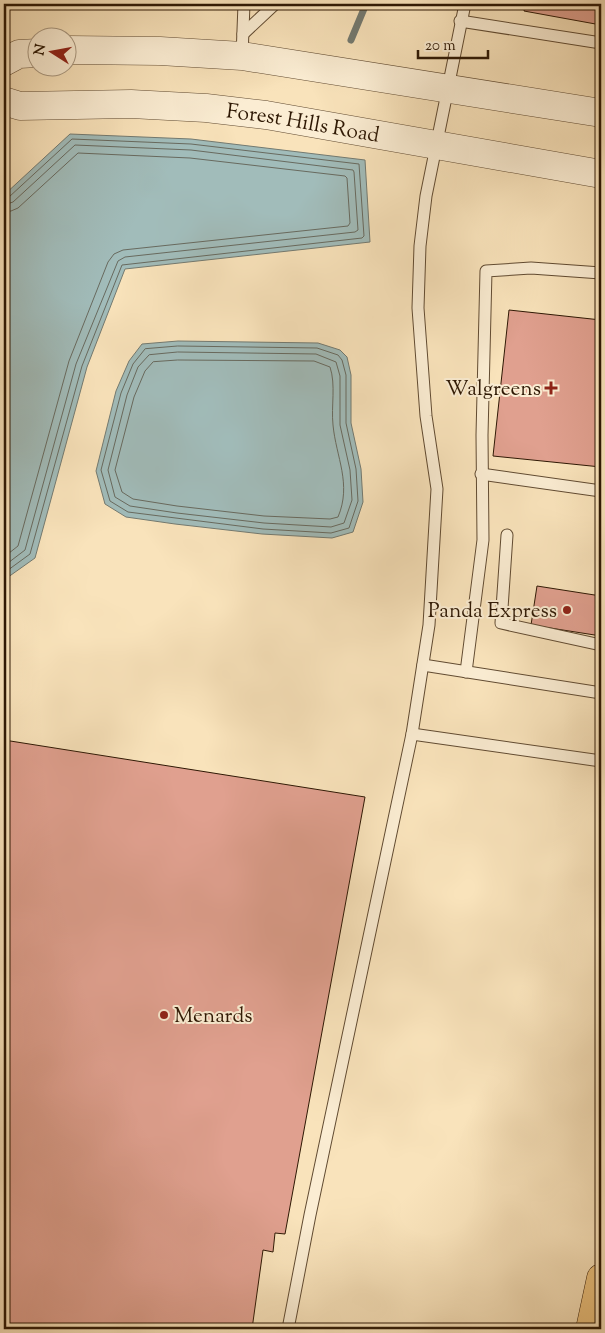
<svg xmlns="http://www.w3.org/2000/svg" width="605" height="1333" viewBox="0 0 605 1333" font-family="'Sorts Mill Goudy',serif">
<style>
.water{fill:#a1bcba;stroke:#737a71}
.lines{fill:none;stroke-linecap:round;stroke-linejoin:round}
.shore{stroke:#686a5f;stroke-width:1}
.stream{stroke:#737a71;stroke-width:7}
.building{fill:#e0a08f;stroke:#2e1804}
.service-casing{stroke:#614b32;stroke-width:13}
.tertiary-casing{stroke:#614b32;stroke-width:29}
.primary-casing{stroke:#2e1804;stroke-width:29}
.service{stroke:#fbedd3;stroke-width:11}
.tertiary{stroke:#fbedd3;stroke-width:28}
.primary{stroke:#ecc27e;stroke-width:28}
.poi-dot{fill:#8f2418;stroke:#fbedd3;stroke-width:2}
.labels{text-anchor:middle;stroke-width:4;stroke-linejoin:round;paint-order:stroke}
.street-label{font-size:21px;fill:#2e1804;stroke:#fbedd3}
.poi-label{font-size:21px;fill:#2e1804;stroke:#fbedd3;text-anchor:end}
</style>
<rect width="100%" height="100%" fill="#f9e3bb"/>
<filter id="stains"><feTurbulence type="fractalNoise" baseFrequency=".004" numOctaves="4"/><feColorMatrix values="0 0 0 0 .2 0 0 0 0 .09 0 0 0 0 .02 0 0 0 .5 -.17"/></filter>
<radialGradient id="worn" r=".72"><stop offset=".6" stop-color="#630" stop-opacity="0"/><stop offset="1" stop-color="#630" stop-opacity=".3"/></radialGradient>
<!-- water -->
<g class="water">
<polygon points="70,134 191,139 365,160 370,242 125,269 87,367 35,558 4,580 4,195"/>
<polygon points="178,341 318,343 340,350 347,357 351,375 351,423 361,469 363,502 353,532 332,538 262,534 175,524 126,517 105,504 96,471 116,391 129,361 142,344"/>
</g>
<g class="lines">
<!-- shore -->
<g class="shore">
<polyline points="4,199 9,197 72,139 191,144 359,164 364,236 362,238 122,265 82,366 30,554 4,573"/>
<polyline points="4,205 13,202 75,145 191,150 353,170 354,172 358,230 355,232 125,257 118,261 76,364 25,550 4,566"/>
<polyline points="4,212 11,211 18,208 78,153 190,158 345,176 347,178 350,223 348,226 123,250 114,254 108,262 69,361 18,546 4,557"/>
<polygon points="178,346 317,348 338,355 342,360 346,375 346,423 356,469 358,501 349,528 331,533 263,529 128,512 110,501 101,470 121,393 133,364 145,349"/>
<polygon points="178,352 316,354 336,362 340,376 340,425 350,470 352,500 344,523 331,527 264,523 177,513 130,506 115,497 108,470 127,395 138,367 149,355"/>
<path d="M178,360l136,1 16,6c6,18 1,39 3,58 3,32 19,59 5,92l-8,2 -66,-3 -87,-10 -44,-7 -11,-7 -7,-22 19,-73 11,-26 8,-9z"/>
</g>
<!-- stream -->
<polyline class="stream" points="351,40 366,4"/>
</g>
<!-- building -->
<g class="building">
<polygon points="525,4 601,4 601,25 524,11"/>
<polygon points="509,310 601,320 601,467 493,456"/>
<polygon points="537,586 601,596 601,636 531,625"/>
<polygon points="4,740 365,797 285,1234 275,1233 273,1252 263,1250 252,1329 4,1329"/>
</g>
<g class="lines">
<!-- service casing -->
<g class="service-casing">
<g id="service">
<polyline points="460,21 601,43"/>
<polyline points="243,34 275,4"/>
<polyline points="242,56 244,4"/>
<polyline points="481,474 601,491"/>
<polyline points="507,535 501,623 601,645"/>
<polyline points="423,665 601,693"/>
<polyline points="466,672 483,540 482,435 486,271 531,268 601,273"/>
<polyline points="412,734 601,761"/>
<polyline points="288,1329 310,1215 412,734 429,625 437,489 426,416 418,308 420,246 426,196 465,4"/>
</g>
</g>
<!-- tertiary casing -->
<g class="tertiary-casing">
<g id="tertiary">
<polyline points="68,50 160,51 242,56 601,113"/>
<polyline points="4,62 19,54 38,53"/>
<path id="s1" d="M4,101l16,5 111,-2 75,4 60,7 335,59"/>
</g>
</g>
<!-- primary casing -->
<g class="primary-casing">
<polyline id="primary" points="590,1329 601,1278"/>
</g>
<!-- service -->
<use href="#service" class="service"/>
<!-- tertiary -->
<use href="#tertiary" class="tertiary"/>
<!-- primary -->
<use href="#primary" class="primary"/>
</g>
<!-- markers -->
<g class="poi-dot">
<path d="M548.5 380.5h5v5h5v5h-5v5h-5v-5h-5v-5h5z"/>
<circle cx="567" cy="610" r="5"/>
<circle cx="164" cy="1015" r="5"/>
</g>
<g class="labels">
<!-- street labels -->
<g class="street-label">
<text dy="7" stroke="none"><textPath href="#s1" startOffset="301">Forest Hills Road</textPath></text>
</g>
<!-- poi labels -->
<g class="poi-label">
<text x="541" y="395">Walgreens</text>
<text x="557" y="617">Panda Express</text>
<text x="174" y="1022" text-anchor="start">Menards</text>
</g>
</g>
<!-- margin -->
<rect width="605" height="1333" fill="none" stroke="#f9e3bb" stroke-width="20"/>
<rect x="5" y="5" width="595" height="1323" fill="none" stroke="#2e1804" stroke-width="2.5"/>
<rect x="10" y="10" width="585" height="1313" fill="none" stroke="#2e1804"/>
<!-- north arrow -->
<g transform="translate(52 52) rotate(281)"><circle r="24" fill="#fbedd3" stroke="#a99880"/>
<path d="M0-4L9 19L0 12L-9 19Z" fill="#8f2418"/>
<text y="-8" font-size="14" font-weight="bold" text-anchor="middle" fill="#2e1804">N</text>
</g>
<!-- scale -->
<path d="M418 50v8h70v-8" fill="none" stroke="#2e1804" stroke-width="2.5"/>
<text x="425" y="50" font-size="15" fill="#2e1804" stroke="#fbedd3" stroke-width="4" paint-order="stroke">20 m</text>
<rect width="100%" height="100%" filter="url(#stains)"/>
<rect width="100%" height="100%" fill="url(#worn)"/>
</svg>
